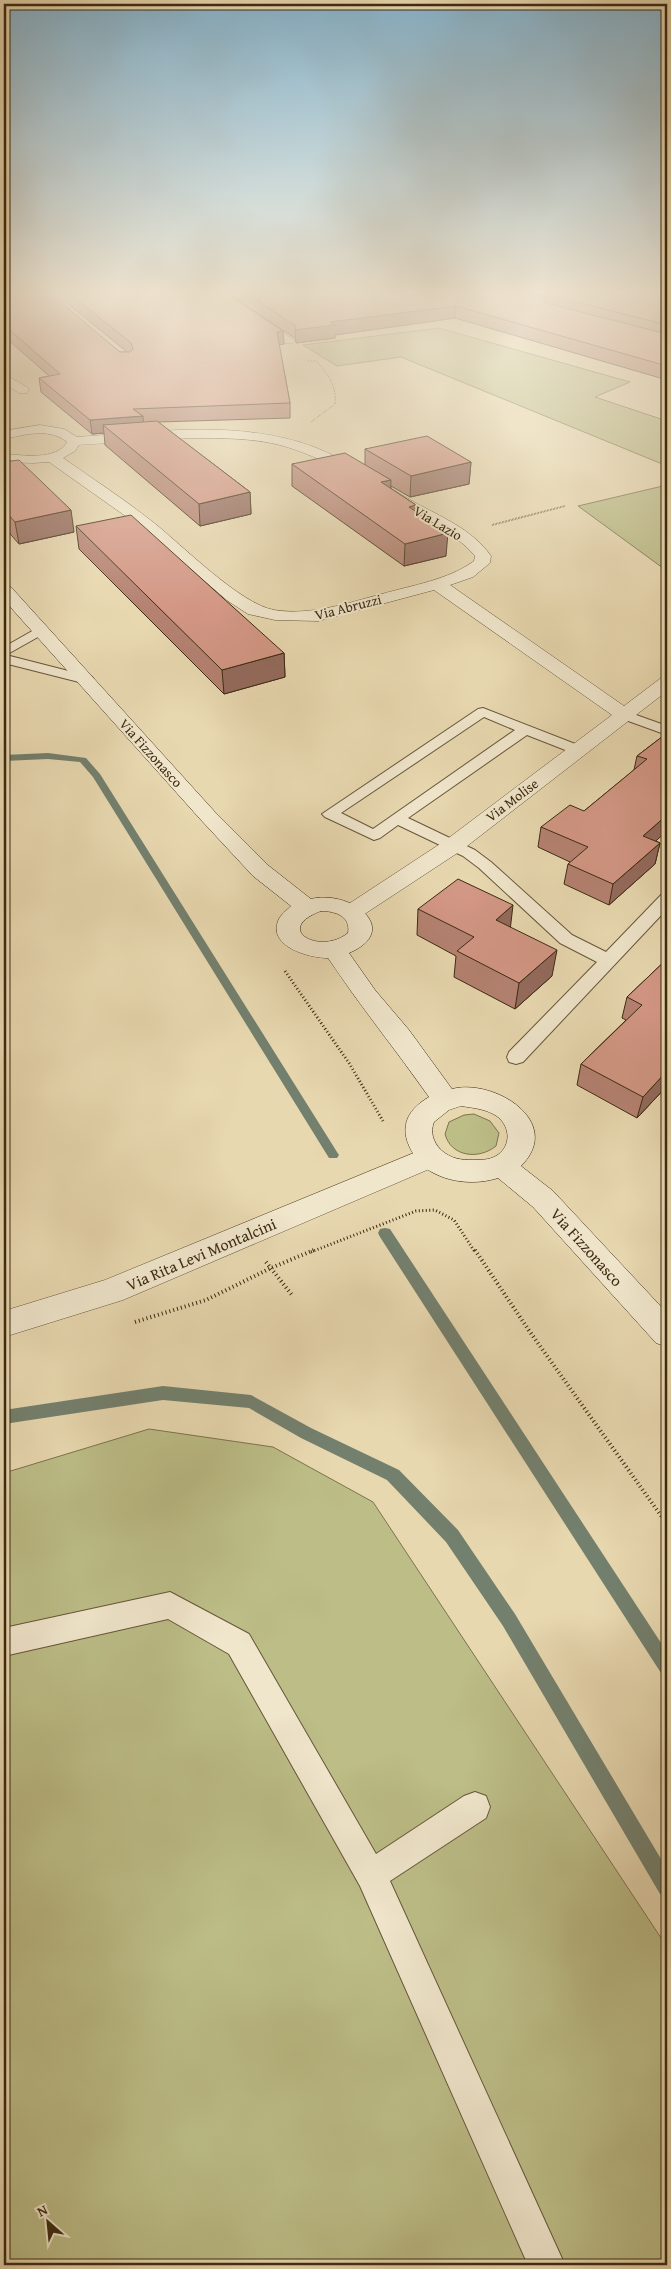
<svg xmlns="http://www.w3.org/2000/svg" width="671" height="2269" viewBox="0 0 671 2269" font-family="'Gentium Book Plus',serif">
<style>
.green{fill:#bcbd87;stroke:#7c744c}
.lines{fill:none;stroke-linecap:round;stroke-linejoin:round}
.stream{fill:#73806e;fill-rule:evenodd}
.lane-casing{stroke:#675639;stroke-width:2}
.street-casing{stroke:#675639;stroke-width:1}
.secondary-casing{stroke:#3c2a11;stroke-width:1}
.path-far3{stroke:#3c2a11;stroke-width:1;stroke-dasharray:0.5 1;stroke-linecap:butt}
.path-far2{stroke:#3c2a11;stroke-width:2;stroke-dasharray:0.5 1;stroke-linecap:butt}
.path-far1{stroke:#3c2a11;stroke-width:3;stroke-dasharray:1 2.5;stroke-linecap:butt}
.path{stroke:#3c2a11;stroke-width:4;stroke-dasharray:1 3;stroke-linecap:butt}
.lane{fill:#f0e6cc;fill-rule:evenodd}
.street{fill:#f0e6cc;fill-rule:evenodd}
.secondary{fill:#f0e6cc;fill-rule:evenodd}
.wall{fill:#b58272;stroke:#3c2a11}
.shaded-wall{fill:#946a5d;stroke:#3c2a11}
.building{fill:#d39785;stroke:#3c2a11}
.labels{text-anchor:middle;stroke-width:4;stroke-linejoin:round;paint-order:stroke}
.far-street-label{font-size:14px;fill:#3c2a11;stroke:#f0e6cc}
.street-label{font-size:16px;fill:#3c2a11;stroke:#f0e6cc}
</style>
<rect width="100%" height="100%" fill="#e8d8b0"/>
<filter id="stains"><feTurbulence type="fractalNoise" baseFrequency=".004" numOctaves="4"/><feColorMatrix values="0 0 0 0 .2 0 0 0 0 .09 0 0 0 0 .02 0 0 0 .5 -.17"/></filter>
<radialGradient id="worn" r=".72"><stop offset=".6" stop-color="#630" stop-opacity="0"/><stop offset="1" stop-color="#630" stop-opacity=".3"/></radialGradient>
<!-- green -->
<g class="green">
<polygon points="439,328 630,382 595,397 667,421 667,466 401,357 337,366 303,345"/>
<polygon points="667,485 667,571 578,506"/>
<path d="M474,1114l16,7 9,12 -3,13c-17,14 -45,11 -51,-12l4,-12 15,-7z"/>
<polygon points="149,1429 273,1447 373,1502 667,1947 667,2265 4,2265 4,1473"/>
</g>
<g class="lines">
<!-- stream -->
<g class="stream">
<polygon points="48,753 86,758 100,774 337,1152 339,1155 337,1158 329,1158 93,777 80,762 48,759 4,761 4,755"/>
<polygon points="385,1228 390,1229 667,1652 667,1676 661,1673 380,1237 378,1233 380,1229"/>
<polygon points="163,1386 251,1395 311,1428 399,1470 458,1530 515,1614 667,1869 667,1897 660,1894 503,1626 446,1542 387,1480 301,1438 249,1408 163,1400 4,1424 4,1410"/>
</g>
<!-- lane casing -->
<g class="lane-casing">
<g id="lane">
<polygon points="41,626 45,627 47,630 45,633 6,655 92,677 94,680 92,683 87,684 4,663 4,647"/>
<path d="M483,708l100,39 2,3 -2,3h-10l-46,-18 -119,83 67,32 16,12 81,73 34,17 55,-57 6,-1v15l-144,153 -7,2 -7,-2 -2,-5 2,-5 88,-90 -37,-19 -81,-75 -16,-12 -65,-31 -18,13 -6,2 -49,-23 -3,-3 156,-105zM484,717l31,13 -142,99 -32,-16z"/>
<polygon points="625,711 667,726 667,735 620,718 618,715 620,712"/>
<polygon points="170,1592 249,1634 376,1854 464,1796 475,1792 486,1796 490,1807 486,1818 390,1881 565,2265 528,2265 360,1886 229,1654 168,1619 4,1656 4,1628"/>
</g>
</g>
<!-- street casing -->
<g class="street-casing">
<g id="street">
<polygon points="206,290 219,290 295,341 293,343 285,343"/>
<polygon points="4,374 27,387 29,390 27,393 19,393 4,383"/>
<path d="M40,425l24,4 13,8c78,-5 162,-18 237,10 36,14 67,36 100,55 27,15 58,27 77,54l-1,7 -17,14 -23,8 174,121 37,-28 6,-2v15l-205,159 -102,67 -8,2 -8,-2 -4,-5 4,-5 102,-67 166,-125 -178,-125 -116,31 -43,-1 -27,-6 -20,-13 -87,-74 -92,-65 -16,1 -29,-1v-8c18,1 53,7 63,-12 -18,-15 -43,-7 -63,-3v-8zM193,438c29,0 59,0 87,7 45,12 84,39 123,62 25,15 53,26 72,49l-1,5c-26,19 -61,24 -92,33 -35,9 -70,22 -108,16 -34,-6 -92,-65 -121,-88 -29,-23 -60,-43 -90,-64l12,-7 4,-6z"/>
<polygon points="431,1146 441,1150 445,1157 441,1164 123,1300 4,1337 4,1311 105,1280"/>
</g>
</g>
<!-- secondary casing -->
<g class="secondary-casing">
<path id="secondary" d="M4,585l6,1 205,226 54,54 42,33c40,-10 92,31 38,54l26,37 34,40 43,59c42,-11 113,33 69,77l32,25 114,122v34l-11,-4 -123,-136 -35,-29c-22,7 -48,5 -68,-7 -7,-4 -11,-10 -16,-16 -16,-25 -9,-44 15,-58 -33,-47 -69,-91 -101,-139 -18,0 -60,-11 -50,-37 2,-6 9,-11 13,-15l-38,-30 -52,-56 -197,-220zM321,911c14,0 30,5 27,22 -28,23 -76,-4 -27,-22zM461,1106c13,2 26,3 37,11 13,11 13,30 -2,39 -7,4 -15,4 -23,4 -12,0 -22,-1 -32,-10 -8,-8 -11,-18 -7,-28l15,-12z"/>
</g>
<!-- path-far3 -->
<g class="path-far3">
<polyline points="307,361 316,361"/>
<path d="M311,422l24,-18c2,-17 -7,-31 -19,-43"/>
</g>
<!-- path-far2 -->
<polyline class="path-far2" points="492,525 565,506"/>
<!-- path-far1 -->
<g class="path-far1">
<polyline points="285,971 349,1063 383,1121"/>
<polyline points="311,1252 416,1211 435,1210 454,1220 475,1252"/>
</g>
<!-- path -->
<g class="path">
<polyline points="475,1250 530,1332 667,1524"/>
<polyline points="266,1262 292,1295"/>
<polyline points="135,1322 206,1300 271,1268 314,1250"/>
</g>
<!-- lane -->
<use href="#lane" class="lane"/>
<!-- street -->
<use href="#street" class="street"/>
<!-- secondary -->
<use href="#secondary" class="secondary"/>
</g>
<!-- wall -->
<g class="wall">
<polygon points="4,290 120,352 127,352 51,290 221,290 283,331 284,344 279,345 290,403 290,418 158,422 250,492 251,514 200,526 105,445 104,433 92,434 41,392 39,378 49,376 4,336"/>
<polygon points="223,290 667,290 667,380 455,318 335,335 335,338 296,343 296,339"/>
<polygon points="365,449 471,462 469,484 410,497 391,486 391,489 416,505 416,512 446,556 404,566 292,486 292,464 365,465"/>
<polygon points="4,455 11,461 74,532 19,544 4,527"/>
<polygon points="76,526 284,653 285,677 224,694 79,549"/>
<polygon points="667,733 656,841 660,843 655,864 609,905 564,884 568,864 570,862 538,847 541,827 584,811 634,770 637,756"/>
<polygon points="418,909 510,927 552,976 515,1009 454,977 456,956 417,935"/>
<polygon points="667,959 667,1086 637,1118 577,1085 581,1064 626,1020 622,1018 627,997"/>
</g>
<!-- shaded-wall -->
<g class="shaded-wall">
<polygon points="456,306 455,318 335,335 335,338 296,343 295,330 330,322"/>
<polygon points="283,331 284,344 277,345 277,332"/>
<polygon points="143,416 144,430 103,425 104,433 92,434 90,420"/>
<polygon points="471,462 469,484 410,497 411,476"/>
<polygon points="391,480 390,502 381,482"/>
<polygon points="250,492 251,514 200,526 199,504"/>
<polygon points="416,505 415,527 409,507"/>
<polygon points="71,510 74,532 19,544 15,522"/>
<polygon points="448,533 446,556 404,566 405,544"/>
<polygon points="284,653 285,677 224,694 222,670"/>
<polygon points="667,815 667,831 639,856 643,836"/>
<polygon points="660,843 655,864 609,905 613,884"/>
<polygon points="513,905 510,931 496,920"/>
<polygon points="557,950 552,976 515,1009 519,983"/>
<polygon points="667,1071 667,1086 637,1118 643,1097"/>
</g>
<!-- building -->
<g class="building">
<polygon points="4,290 46,290 120,352 130,352 133,349 131,343 65,290 221,290 283,331 277,332 290,403 133,409 143,416 90,420 39,378 60,374 4,325"/>
<polygon points="241,290 522,290 550,304 667,334 667,366 456,306 330,322 335,325 295,330 296,326"/>
<polygon points="543,290 667,290 667,325 557,297"/>
<polygon points="157,421 250,492 199,504 103,425"/>
<polygon points="427,436 471,462 411,476 365,449"/>
<polygon points="345,453 391,480 381,482 416,505 409,507 448,533 405,544 292,464"/>
<polygon points="4,455 11,461 19,460 71,510 15,522 4,510"/>
<polygon points="131,515 284,653 222,670 76,526"/>
<polygon points="667,733 667,815 643,836 660,843 613,884 568,864 588,847 541,827 570,805 584,811 647,759 637,756"/>
<polygon points="458,879 513,905 496,920 557,950 519,983 457,951 474,937 418,909"/>
<polygon points="667,959 667,1071 643,1097 581,1064 642,1005 627,997"/>
</g>
<!-- sky -->
<linearGradient id="sky" x2="0" y2="1"><stop stop-color="#87b6d0"/><stop offset="0.48" stop-color="#f5eddb"/><stop offset="1" stop-color="#f5eddb" stop-opacity="0"/></linearGradient>
<rect width="671" height="608" fill="url(#sky)"/>
<g class="labels">
<!-- far-street labels -->
<g class="far-street-label">
<text transform="translate(438 523) rotate(31)" y="5">Via Lazio</text>
<text transform="translate(348 607) rotate(-14)" y="5">Via Abruzzi</text>
<text transform="translate(151 753) rotate(48)" y="5">Via Fizzonasco</text>
<text transform="translate(512 800) rotate(-37)" y="5">Via Molise</text>
</g>
<!-- street labels -->
<g class="street-label">
<text transform="translate(587 1247) rotate(48)" y="6">Via Fizzonasco</text>
<text transform="translate(201 1254) rotate(-23)" y="6">Via Rita Levi Montalcini</text>
</g>
</g>
<!-- margin -->
<rect width="671" height="2269" fill="none" stroke="#e8d8b0" stroke-width="20"/>
<rect x="5" y="5" width="661" height="2259" fill="none" stroke="#3c2a11" stroke-width="2.5"/>
<rect x="10" y="10" width="651" height="2249" fill="none" stroke="#3c2a11"/>
<!-- north arrow -->
<g transform="translate(48 2222) rotate(333)" stroke="#f0e6cc" stroke-width="4" paint-order="stroke">
<path d="M0-4L9 19L0 12L-9 19Z" fill="#3c2a11"/>
<text y="-8" font-size="14" font-weight="bold" text-anchor="middle" fill="#3c2a11">N</text>
</g>
<rect width="100%" height="100%" filter="url(#stains)"/>
<rect width="100%" height="100%" fill="url(#worn)"/>
</svg>
